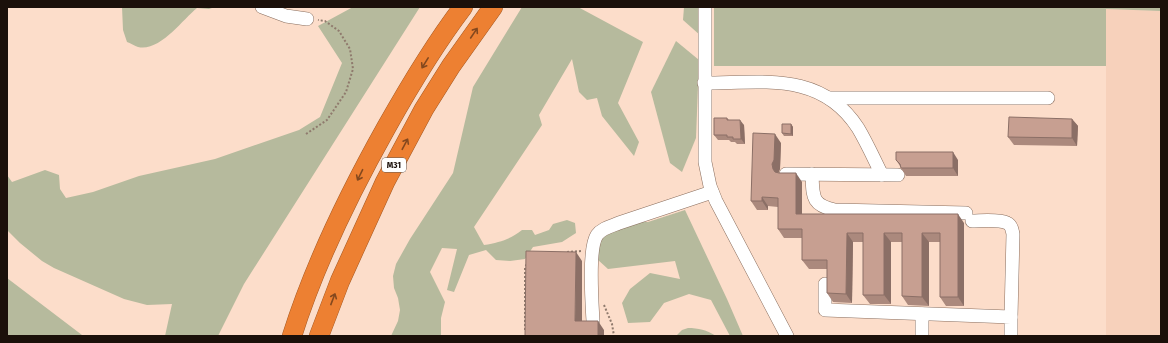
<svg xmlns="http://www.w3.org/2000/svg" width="1168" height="343" viewBox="0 0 1168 343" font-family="'Fira Sans Condensed',sans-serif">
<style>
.built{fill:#f7d1bb}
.green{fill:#b6ba9d}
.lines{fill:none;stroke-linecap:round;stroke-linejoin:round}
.minor-casing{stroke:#8a6e5e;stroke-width:14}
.highway-casing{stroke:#a45924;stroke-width:20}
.path{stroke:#8f7a6d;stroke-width:2;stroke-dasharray:2 2;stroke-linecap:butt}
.minor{stroke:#fff;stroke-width:13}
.highway{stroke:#ed8032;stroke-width:19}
.wall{fill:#ab897d}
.shaded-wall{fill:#8b6f66}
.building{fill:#c79f91;stroke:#8b6f66}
.oneway{stroke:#84481e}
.labels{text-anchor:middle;stroke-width:4;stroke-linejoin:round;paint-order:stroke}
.shield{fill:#fff;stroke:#5f5854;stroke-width:1}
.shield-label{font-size:9px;font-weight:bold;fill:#1b100a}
</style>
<rect width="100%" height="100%" fill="#fcddca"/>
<!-- built -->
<polygon class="built" points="1106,9 1161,11 1161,336 1106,336"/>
<!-- green -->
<g class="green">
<path d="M122,7h93l-6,2 -12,-1c-15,12 -37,44 -59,39 -3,-1 -8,-4 -11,-5l-4,-12z"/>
<polygon points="353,7 420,7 244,284 218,336 165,336 172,304 147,305 124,299 54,268 42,261 20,243 7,230 7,175 12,182 45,170 59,175 60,189 66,198 93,192 139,176 215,159 299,130 320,117 342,63 318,26"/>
<path d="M522,7h56l65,35 -25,61 21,39 -5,14 -32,-40 -5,-18 -10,2 -8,-8 -7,-33 -33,56 3,10 -68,102 10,18c16,-3 25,-5 38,-15h10l3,5 14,-5 4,-6 14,-4 8,3 1,10 -14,9 -29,5 -8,12 -15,2 -14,-1 -10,-10 -17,5 -15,37 -7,-2 10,-41 -15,-1 -12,24 15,30 -4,16v18h-50l7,-15 2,-11 -2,-12 -4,-10 -1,-12 3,-12 14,-25 43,-66 20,-86z"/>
<polygon points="684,7 701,7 701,36 683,20"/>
<polygon points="714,7 1161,7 1161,11 1106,9 1106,66 714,66"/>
<polygon points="676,41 699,60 696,138 682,172 670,163 651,92"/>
<polygon points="685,210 727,299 743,336 730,336 711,300 689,294 664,303 650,322 628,323 622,303 630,289 650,273 680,279 675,261 608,269 597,259 595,243 608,230 630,222 648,222"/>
<polygon points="7,278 82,335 84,336 7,336"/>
<path d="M688,328c10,0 19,2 28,8h-40l6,-6z"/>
</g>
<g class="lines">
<!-- minor casing -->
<g class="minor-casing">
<g id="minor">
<polyline points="262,7 286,16 307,19"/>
<polyline points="705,7 705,162 710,186 716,201 787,336"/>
<path d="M704,83c59,0 117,-12 154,45 9,15 16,31 24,47"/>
<polyline points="829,98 1048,98"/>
<polyline points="786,174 898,175"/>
<path d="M812,174c1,22 -1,31 23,36l131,3"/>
<path d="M972,221c9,0 27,-2 35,2 5,2 5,7 6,11l-2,83"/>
<polyline points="825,284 825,310 1011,317 1011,336"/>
<path d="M593,321c-1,-18 -5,-73 4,-86 5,-7 15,-9 22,-12l93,-31"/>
<polyline points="922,336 922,314"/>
</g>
</g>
<!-- highway casing -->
<g class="highway-casing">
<g id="highway">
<path d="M292,336c23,-73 57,-142 94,-208 23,-41 48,-83 77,-121"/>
<polyline points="319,336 340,281 385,182 424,109 451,66 493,7"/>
</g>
</g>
<!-- path -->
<g class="path">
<polyline points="306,134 327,120 346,92 353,69 350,49 339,31 325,21 318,20"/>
<polyline points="567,252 582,251"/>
<polyline points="604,305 612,324 614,336"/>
<polyline points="525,330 525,268 527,263"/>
</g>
<!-- minor -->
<use href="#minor" class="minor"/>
<!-- highway -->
<use href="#highway" class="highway"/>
</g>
<!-- wall -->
<g class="wall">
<polygon points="727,118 729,120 744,125 745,144 737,144 735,142 731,142 729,140 718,140 714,135"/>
<polygon points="1072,119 1078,126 1077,146 1014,145 1008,137"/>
<polygon points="791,124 793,127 793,136 784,136 782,133"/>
<polygon points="781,143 780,169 778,173 802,182 802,214 964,223 964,306 946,306 940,297 940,242 929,242 929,306 908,305 902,296 902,242 891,242 891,304 870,304 863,295 863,242 853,242 852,303 833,302 827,293 827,269 809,269 802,260 802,238 784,238 778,229 778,207 768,206 768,210 757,210 751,201"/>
<polygon points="896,160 958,160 958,176 906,176 901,168 900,166"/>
</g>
<!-- shaded-wall -->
<g class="shaded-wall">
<polygon points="1072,119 1078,126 1077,146 1072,138"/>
<polygon points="740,120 744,125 745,144 741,139"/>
<polygon points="791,124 793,127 793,136 791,134"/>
<polygon points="775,134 781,143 780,169 778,174 779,178 773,169 772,164"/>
<polygon points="953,152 958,160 958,176 953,168"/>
<polygon points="796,173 802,182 802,223 796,214"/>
<polygon points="762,197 768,206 768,210 762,201"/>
<polygon points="958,214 964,223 964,306 958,297"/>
<polygon points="847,233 853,242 852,303 846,294"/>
<polygon points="884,233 891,242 891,304 884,295"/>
<polygon points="922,233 929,242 929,306 922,297"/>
<polygon points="576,252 582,261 582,330 575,321"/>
<polygon points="598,321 604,330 604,336 598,336"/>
</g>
<!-- building -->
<g class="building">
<polygon points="1009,117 1072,119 1072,138 1008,137"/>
<polygon points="714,118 727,118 727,120 740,120 741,139 733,139 733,137 727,137 727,135 714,135"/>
<polygon points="782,124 791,124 791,134 782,133"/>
<polygon points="753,133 775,134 774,160 772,164 773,169 775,172 779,173 796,173 796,214 958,214 958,297 940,297 940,233 922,233 922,297 902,296 902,233 884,233 884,295 863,295 863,233 847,233 846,294 827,293 827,260 802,260 802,229 778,229 778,198 762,197 762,201 751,201"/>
<polygon points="896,152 953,152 953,168 901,168 900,164 896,160"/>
<polygon points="526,251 576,252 575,321 598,321 598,336 525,336"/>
</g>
<!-- one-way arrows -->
<defs><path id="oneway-shaft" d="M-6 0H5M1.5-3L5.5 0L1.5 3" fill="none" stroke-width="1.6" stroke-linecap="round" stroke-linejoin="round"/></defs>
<g class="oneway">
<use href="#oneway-shaft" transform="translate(474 33) rotate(-56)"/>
<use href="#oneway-shaft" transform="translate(425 63) rotate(122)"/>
<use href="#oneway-shaft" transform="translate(405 144) rotate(-62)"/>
<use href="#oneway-shaft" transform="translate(360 175) rotate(116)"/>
<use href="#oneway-shaft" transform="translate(333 299) rotate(-69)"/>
</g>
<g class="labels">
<!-- shield labels -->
<rect class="shield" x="382" y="158" width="24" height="14" rx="3"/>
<g class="shield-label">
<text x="394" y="168">M31</text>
</g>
</g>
<!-- border -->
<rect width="1168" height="343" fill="none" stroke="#1b100a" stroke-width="16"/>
</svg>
